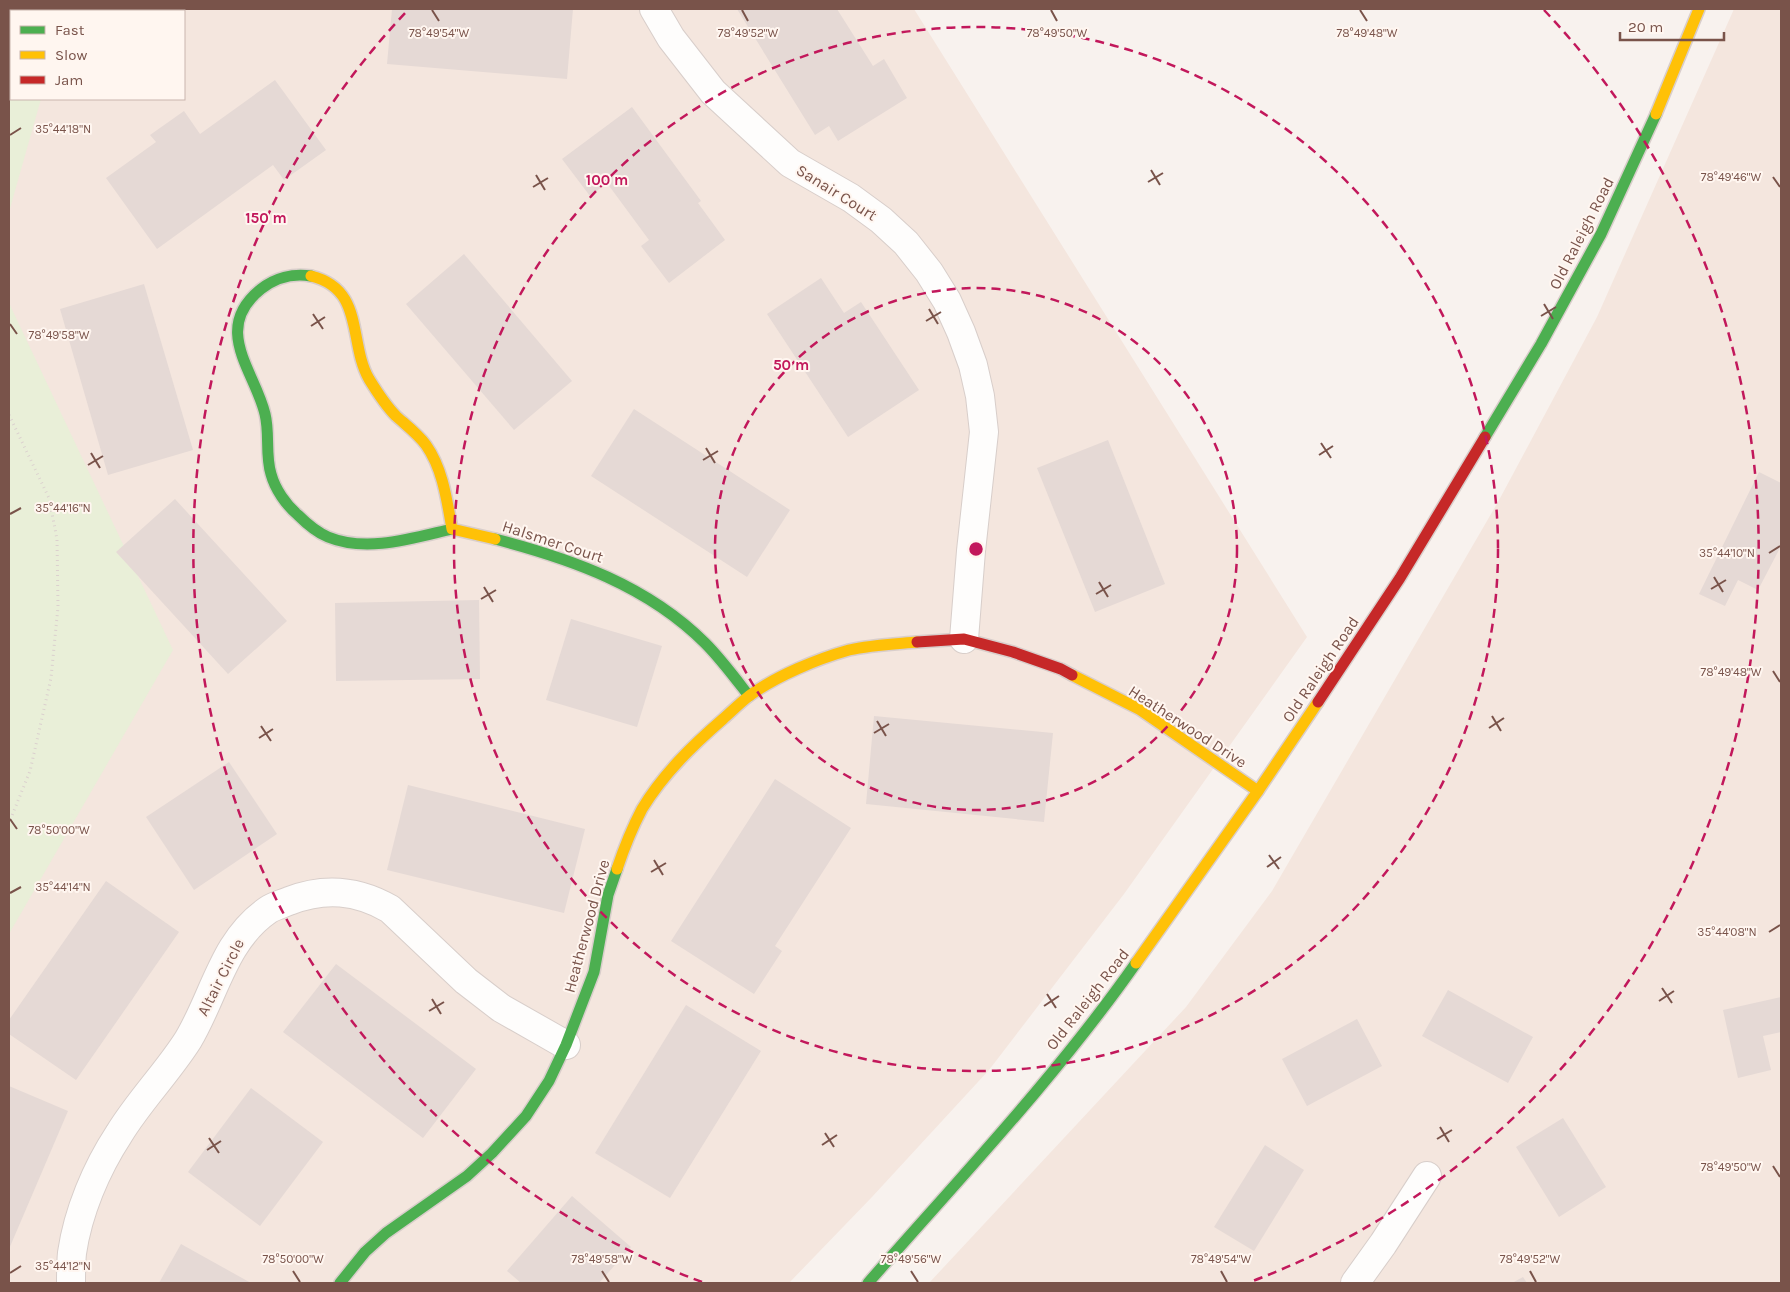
<svg xmlns="http://www.w3.org/2000/svg" width="1790" height="1292" viewBox="0 0 1790 1292" font-family="Karla,sans-serif">
<style>
.residential{fill:#f4e6de;fill-rule:evenodd}
.green{fill:#e9efd8}
.building{fill:#e5d9d5}
.lines{fill:none;stroke-linecap:round;stroke-linejoin:round}
.street-casing{stroke:#d8ceca;stroke-width:30}
.fast-casing{stroke:#d9cecb;stroke-width:14}
.slow-casing{stroke:#d9cecb;stroke-width:14}
.jam-casing{stroke:#d9cecb;stroke-width:14}
.path{stroke:#dbd0ce;stroke-width:3;stroke-dasharray:1 4;stroke-linecap:butt}
.street{stroke:#fefdfc;stroke-width:28}
.fast{stroke:#4caf50;stroke-width:11}
.slow{stroke:#ffc107;stroke-width:11}
.jam{stroke:#c62828;stroke-width:11}
.ticks{fill:none;stroke:#79534a;stroke-width:2}
.ring{fill:none;stroke:#c2185b;stroke-width:2.5;stroke-dasharray:9 6}
.labels{text-anchor:middle;stroke-width:4;stroke-linejoin:round;paint-order:stroke}
.street-label{font-size:16px;fill:#79534a;stroke:#fff6f0}
.ticks-label{font-size:12px;text-anchor:middle;fill:#79534a;stroke:#fff6f0;stroke-width:4;stroke-linejoin:round;paint-order:stroke}
.centre{fill:#c2185b;stroke:#fff6f0;stroke-width:2.5}
.ring-label{font-size:15px;text-anchor:middle;font-weight:bold;fill:#c2185b;stroke:#fff6f0;stroke-width:4;stroke-linejoin:round;paint-order:stroke}
</style>
<rect width="100%" height="100%" fill="#f8f2ee"/>
<!-- residential -->
<g class="residential">
<path d="M9,9h905l393,628 -183,257 -135,176 -117,127 -83,86h-780zM11,11h173v88h-173z"/>
<polygon points="1734,9 1781,9 1781,1283 929,1283 1186,1007 1272,891 1498,502 1597,317"/>
</g>
<!-- green -->
<g class="green">
<polygon points="9,9 66,9 65,11 11,11 11,99 41,99 9,212"/>
<polygon points="9,303 173,650 9,934"/>
</g>
<!-- building -->
<g class="building">
<polygon points="392,9 573,9 567,79 387,64"/>
<polygon points="737,9 837,9 873,66 884,59 907,98 838,141 829,126 815,135"/>
<polygon points="275,80 326,150 284,180 273,165 157,249 106,178 156,142 150,135 184,111 200,134"/>
<polygon points="632,107 701,201 698,203 725,240 669,283 641,246 649,240 607,183 590,196 562,159"/>
<polygon points="464,254 572,381 514,430 406,304"/>
<polygon points="821,278 844,313 861,302 919,390 848,437 767,314"/>
<polygon points="144,284 193,450 108,475 60,309"/>
<polygon points="634,409 790,510 747,577 591,476"/>
<polygon points="1108,440 1165,584 1095,612 1037,468"/>
<polygon points="1759,472 1781,483 1781,549 1780,548 1758,590 1738,580 1725,606 1699,594"/>
<polygon points="175,499 287,621 228,674 116,552"/>
<polygon points="479,600 480,679 336,681 335,603"/>
<polygon points="571,619 662,646 637,727 546,700"/>
<polygon points="874,716 1053,733 1044,822 866,804"/>
<polygon points="229,762 277,834 194,890 146,817"/>
<polygon points="775,779 851,828 775,946 782,951 754,994 671,941"/>
<polygon points="408,785 585,829 564,913 387,870"/>
<polygon points="106,881 179,932 76,1080 9,1034 9,1020"/>
<polygon points="336,964 476,1069 423,1138 283,1032"/>
<polygon points="1448,990 1533,1037 1508,1083 1422,1036"/>
<polygon points="1781,997 1781,1032 1763,1036 1771,1070 1738,1078 1723,1010"/>
<polygon points="686,1005 761,1051 670,1198 595,1153"/>
<polygon points="1357,1019 1382,1066 1307,1106 1282,1059"/>
<polygon points="9,1086 68,1111 9,1249"/>
<polygon points="251,1088 323,1142 260,1226 188,1172"/>
<polygon points="1563,1118 1606,1187 1559,1217 1516,1147"/>
<polygon points="1265,1145 1304,1170 1254,1251 1214,1227"/>
<polygon points="572,1196 631,1247 599,1283 521,1283 507,1271"/>
<polygon points="181,1244 251,1283 159,1283"/>
<polygon points="1523,1277 1527,1283 1512,1283"/>
</g>
<g class="lines">
<!-- street casing -->
<g class="street-casing">
<g id="street">
<polyline points="654,9 671,38 713,92 790,163 851,198 881,220 906,243 929,272 947,301 961,332 973,365 980,396 984,432 971,551 964,639"/>
<path d="M71,1283c0,-10 0,-20 1,-30 6,-41 24,-84 47,-119 20,-33 48,-61 69,-94 27,-45 35,-99 80,-130 6,-4 14,-6 21,-9 36,-14 68,-11 101,8l76,72 35,27 65,37"/>
<polyline points="1355,1283 1383,1244 1427,1176"/>
</g>
</g>
<!-- fast casing -->
<g class="fast-casing">
<g id="fast">
<path d="M311,276c-18,-3 -36,2 -50,13 -50,40 -6,82 4,125 5,20 0,41 6,60 4,15 15,31 27,41 9,9 18,17 30,22 39,16 85,1 124,-8"/>
<polyline points="1485,437 1541,344 1601,234 1656,114"/>
<path d="M495,539c77,20 153,47 210,104 16,16 30,35 44,53"/>
<polyline points="340,1283 365,1252 386,1233 467,1176 492,1153 526,1116 549,1081 566,1045 594,972 608,895 617,869"/>
<path d="M868,1283c91,-104 188,-206 268,-320"/>
</g>
</g>
<!-- slow casing -->
<g class="slow-casing">
<g id="slow">
<polyline points="1656,114 1699,9"/>
<path d="M311,276c54,13 37,66 58,103 8,13 16,26 27,37 10,9 22,18 30,29 17,24 21,56 26,84l43,10"/>
<polyline points="1072,675 1139,709 1258,791"/>
<path d="M617,869c7,-21 15,-41 25,-60 21,-35 51,-64 81,-90 9,-8 17,-16 26,-23 27,-20 68,-37 100,-46 22,-5 46,-6 68,-8"/>
<polyline points="1136,963 1258,791 1318,702"/>
</g>
</g>
<!-- jam casing -->
<g class="jam-casing">
<g id="jam">
<polyline points="917,642 964,639 1013,652 1061,669 1072,675"/>
<polyline points="1318,702 1400,578 1485,437"/>
</g>
</g>
<!-- path -->
<polyline class="path" points="9,415 49,498 57,539 58,607 51,678 30,771 9,823"/>
<!-- street -->
<use href="#street" class="street"/>
<!-- fast -->
<use href="#fast" class="fast"/>
<!-- slow -->
<use href="#slow" class="slow"/>
<!-- jam -->
<use href="#jam" class="jam"/>
</g>
<!-- ticks -->
<path class="ticks" d="M432,10l7,11M742,10l6,11M1051,10l6,11M1360,10l7,11M10,135l11,-7M1151,170l9,15M536,175l9,15M1773,177l7,10M1148,182l15,-9M533,187l15,-9M1544,304l9,15M929,309l9,15M313,314l10,15M1541,316l15,-9M926,321l15,-9M10,324l7,10M311,326l14,-9M1321,443l10,15M706,448l9,15M91,453l9,15M1319,455l14,-9M703,460l15,-9M88,465l15,-9M10,514l11,-6M1769,553l11,-7M1714,577l9,15M1099,582l9,15M484,587l9,15M1711,589l15,-9M1096,594l15,-9M481,599l15,-9M1773,671l7,11M1492,716l9,15M877,721l9,15M261,726l10,15M1489,728l15,-10M874,733l15,-9M259,738l14,-9M10,819l7,10M1269,855l10,14M654,860l9,15M1267,867l14,-10M651,872l15,-9M10,893l11,-6M1769,932l11,-7M1662,988l10,15M1047,994l9,14M432,999l9,15M1659,1001l15,-10M1044,1006l15,-10M429,1011l15,-9M1440,1127l9,15M825,1133l9,14M209,1138l10,15M1437,1139l15,-9M822,1145l15,-10M207,1150l14,-9M1773,1166l7,11M293,1271l7,11M602,1271l7,11M911,1271l7,11M1221,1271l6,11M1530,1271l6,11M10,1273l11,-7"/>
<!-- distance rings -->
<g class="ring">
<circle cx="976" cy="549" r="261"/>
<circle cx="976" cy="549" r="522"/>
<path d="M702 1282A783 783 0 0 1 408 10M1544 10A783 783 0 0 1 1250 1282"/>
</g>
<g class="labels">
<!-- street labels -->
<g class="street-label">
<text transform="translate(837 192) rotate(32)" y="6">Sanair Court</text>
<text transform="translate(1581 233) rotate(-63)" y="6">Old Raleigh Road</text>
<text transform="translate(553 541) rotate(18)" y="6">Halsmer Court</text>
<text transform="translate(1320 669) rotate(-56)" y="6">Old Raleigh Road</text>
<text transform="translate(1188 726) rotate(33)" y="6">Heatherwood Drive</text>
<text transform="translate(586 926) rotate(-75)" y="6">Heatherwood Drive</text>
<text transform="translate(220 977) rotate(-63)" y="6">Altair Circle</text>
<text transform="translate(1087 999) rotate(-52)" y="6">Old Raleigh Road</text>
</g>
</g>
<g class="ticks-label">
<text x="439" y="37">78°49'54"W</text>
<text x="748" y="37">78°49'52"W</text>
<text x="1057" y="37">78°49'50"W</text>
<text x="1367" y="37">78°49'48"W</text>
<text x="63" y="133">35°44'18"N</text>
<text x="1731" y="181">78°49'46"W</text>
<text x="59" y="339">78°49'58"W</text>
<text x="63" y="512">35°44'16"N</text>
<text x="1727" y="557">35°44'10"N</text>
<text x="1731" y="676">78°49'48"W</text>
<text x="59" y="834">78°50'00"W</text>
<text x="63" y="891">35°44'14"N</text>
<text x="1727" y="936">35°44'08"N</text>
<text x="1731" y="1171">78°49'50"W</text>
<text x="293" y="1263">78°50'00"W</text>
<text x="602" y="1263">78°49'58"W</text>
<text x="911" y="1263">78°49'56"W</text>
<text x="1221" y="1263">78°49'54"W</text>
<text x="1530" y="1263">78°49'52"W</text>
<text x="63" y="1270">35°44'12"N</text>
</g>
<circle cx="976" cy="549" r="8" class="centre"/>
<g class="ring-label">
<text x="607" y="185">100 m</text>
<text x="266" y="223">150 m</text>
<text x="791" y="370">50 m</text>
</g>
<!-- border -->
<rect width="1790" height="1292" fill="none" stroke="#79534a" stroke-width="20"/>
<!-- legend -->
<rect x="10" y="10" width="175" height="90" fill="#fff6f0" stroke="#c9b5ae"/>
<rect x="20" y="26" width="25" height="8" fill="#4caf50" stroke="#c9b5ae"/>
<text x="55" y="35" font-size="15" fill="#79534a">Fast</text>
<rect x="20" y="51" width="25" height="8" fill="#ffc107" stroke="#c9b5ae"/>
<text x="55" y="60" font-size="15" fill="#79534a">Slow</text>
<rect x="20" y="76" width="25" height="8" fill="#c62828" stroke="#c9b5ae"/>
<text x="55" y="85" font-size="15" fill="#79534a">Jam</text>
<!-- scale -->
<path d="M1620 32v8h104v-8" fill="none" stroke="#79534a" stroke-width="2.5"/>
<text x="1628" y="32" font-size="15" fill="#79534a" stroke="#fff6f0" stroke-width="4" paint-order="stroke">20 m</text>
</svg>
